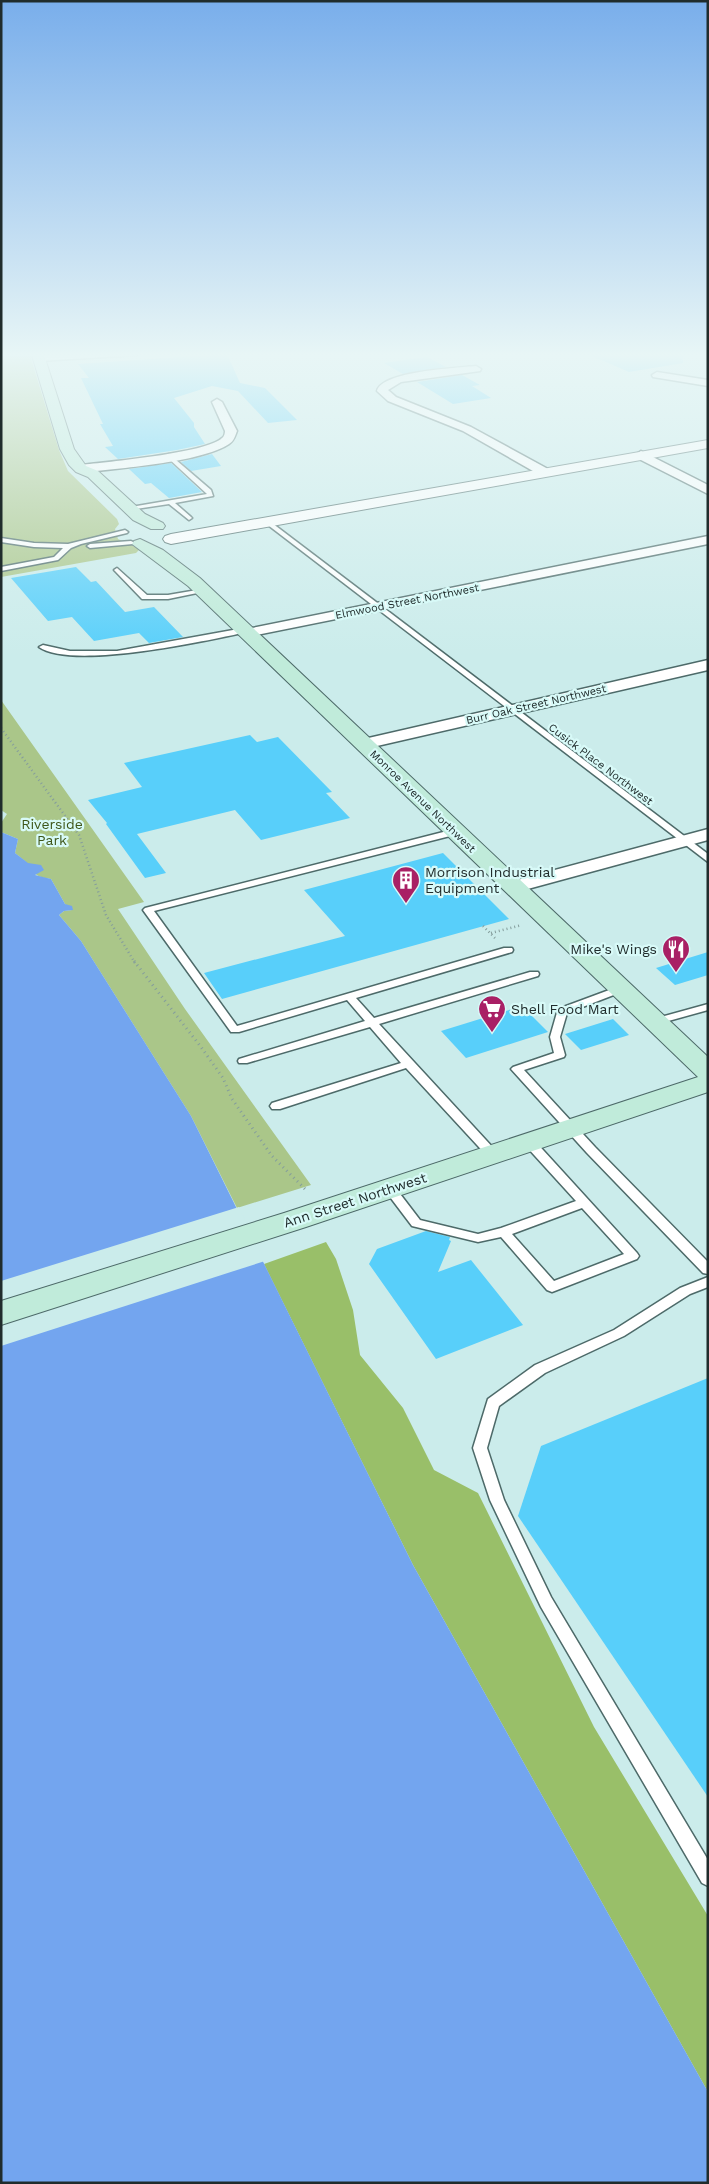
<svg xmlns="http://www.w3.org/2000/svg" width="709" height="2184" viewBox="0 0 709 2184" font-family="'Work Sans',sans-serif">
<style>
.green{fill:#aac689}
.forest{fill:#99bf69}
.water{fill:#73a5ef}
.pier{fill:#cbeceb}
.building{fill:#58cffa}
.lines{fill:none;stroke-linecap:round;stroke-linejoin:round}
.service-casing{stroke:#4d6a69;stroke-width:3}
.minor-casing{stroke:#4d6a69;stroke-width:3}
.tertiary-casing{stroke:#4d6a69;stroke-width:2}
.secondary-casing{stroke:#4d6a69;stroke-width:2}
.path-far1{stroke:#859d9c;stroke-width:2.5;stroke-dasharray:1 3;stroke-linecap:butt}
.path{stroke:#859d9c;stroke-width:3;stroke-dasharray:1 4;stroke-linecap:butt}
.service{fill:#fff;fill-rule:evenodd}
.minor{fill:#fff;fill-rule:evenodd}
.tertiary{fill:#fff;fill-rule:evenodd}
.secondary{fill:#c0ebda;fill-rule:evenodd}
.labels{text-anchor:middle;stroke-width:4.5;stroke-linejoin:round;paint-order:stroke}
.far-street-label{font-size:11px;fill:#202c2c;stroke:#d8faf8}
.park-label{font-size:14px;fill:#3e5619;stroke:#d8faf8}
.poi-label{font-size:14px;fill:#202c2c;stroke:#d8faf8;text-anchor:start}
.street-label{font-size:14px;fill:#202c2c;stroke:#d8faf8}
</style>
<rect width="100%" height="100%" fill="#cbeceb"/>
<!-- green -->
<g class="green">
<polygon points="1,352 29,352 59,450 68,471 117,519 119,524 115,529 118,539 140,549 136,553 1,577"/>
<path d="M1,700l143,202 -26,7 67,100 126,176 -74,23 -46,-92 -110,-175 -22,-26 5,-4 8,-1 -7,-6 -14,-25c-16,-2 -14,-4 -23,-15 -4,-4 -9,-8 -13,-11l3,-14 -17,-7v-9l6,-9 -6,-4z"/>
</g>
<!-- forest -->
<polygon class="forest" points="326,1242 336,1259 353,1310 360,1355 403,1408 434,1470 478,1493 594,1727 708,1916 708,2092 413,1565 264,1264"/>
<!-- water -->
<polygon class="water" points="1,832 18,839 15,853 28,863 41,865 44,870 35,875 51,879 65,904 72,906 73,910 64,911 59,915 81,941 191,1116 413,1565 708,2092 708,2183 1,2183"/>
<!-- pier -->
<polygon class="pier" points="239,1207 265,1261 1,1346 1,1281"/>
<!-- building -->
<g class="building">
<polygon points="583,352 682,352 683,363 629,372"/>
<polygon points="227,354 240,383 265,388 297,420 268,423 238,391 212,386 174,398 194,423 194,427 205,444 177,450 118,459 105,447 113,446 100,424 103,424 81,378 89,378 78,364"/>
<polygon points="427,357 446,367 403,374 384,363"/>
<polygon points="462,375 480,385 472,386 491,398 453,404 417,382"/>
<polygon points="212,454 221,466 191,471 181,462"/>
<polygon points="171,463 202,492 169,498 151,483 145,484 129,469"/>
<polygon points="76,567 91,582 96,581 125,612 154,607 183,637 149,643 139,633 94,641 72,617 48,621 11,578"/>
<polygon points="250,735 257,742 278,737 332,792 326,793 350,818 261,840 235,810 137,834 166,873 145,878 106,824 107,823 88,800 142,787 124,763"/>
<polygon points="443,853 509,919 222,999 204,973 345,936 304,890"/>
<polygon points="708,952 708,975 675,985 656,968"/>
<polygon points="522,1006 548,1032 466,1058 441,1031"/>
<polygon points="613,1019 629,1035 581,1050 565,1034"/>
<polygon points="426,1231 450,1237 449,1240 451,1241 438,1272 471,1260 523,1325 436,1359 369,1264 377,1249"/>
<polygon points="708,1378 708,1797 518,1516 541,1446"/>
</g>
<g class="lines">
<!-- service casing -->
<g class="service-casing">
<g id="service">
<polygon points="169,454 211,490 213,496 175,503 191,517 192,518 189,520 169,504 129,510 129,508 131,507 207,494 167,457 166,456"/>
<polygon points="264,520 268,520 708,854 708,862 264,522"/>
<polygon points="125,530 128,532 127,533 81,544 71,548 58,560 1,571 1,567 54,557 63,548 34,547 1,542 1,538 34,543 68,544"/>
<polygon points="131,541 133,542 133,544 90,548 87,546 90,544"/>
<polygon points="117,568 147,595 168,595 203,589 207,591 168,599 142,599 115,571 114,570"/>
<path d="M244,628l4,2 -1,2c-41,9 -175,38 -208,15l4,-2 27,6h47z"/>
<polygon points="455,829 458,830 458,834 154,911 237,1026 504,948 512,948 513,950 512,952 356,998 374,1018 530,972 538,972 539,974 538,976 379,1024 497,1152 499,1155 497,1158 489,1158 406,1068 280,1109 272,1109 270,1106 272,1103 401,1063 370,1027 247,1063 239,1063 238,1061 239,1059 365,1021 347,1000 239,1032 231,1032 143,910 145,908"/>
<polygon points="620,986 625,989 624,991 567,1013 560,1037 565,1055 564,1057 524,1070 595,1147 708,1262 708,1274 703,1273 587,1153 511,1069 513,1067 554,1053 550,1037 558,1009"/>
<polygon points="708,1004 708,1010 654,1025 649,1022 650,1020"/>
<path d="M529,1138l4,1 104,114 2,3 -2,3 -85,33 -5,-2 -46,-53 -23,5 -66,-16 -28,-37 6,-4 4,1 26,34 58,14 23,-6 75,-27 -51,-56 -2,-3 2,-3zM582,1208l42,46 -70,27 -42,-47z"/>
<polygon points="708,1277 708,1287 690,1294 624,1336 545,1373 499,1406 487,1448 504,1500 551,1597 708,1860 708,1886 702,1883 541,1607 490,1500 473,1448 488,1399 535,1365 614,1330 680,1288"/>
</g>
</g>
<!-- minor casing -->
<g class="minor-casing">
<g id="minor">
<polygon points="93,352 142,352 137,355 39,361 34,358 39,355"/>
<path d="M476,366l5,3 -1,2 -79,11 -13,8 8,7 75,30 77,42 2,3 -2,3h-8l-77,-44 -75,-30 -11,-10c5,-20 80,-23 99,-25z"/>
<polygon points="657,372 708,380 708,386 653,377 652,375"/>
<path d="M217,399l5,3 15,29c-2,5 -3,10 -8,13 -29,19 -112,24 -148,29l-6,-4 6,-4c25,-3 126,-12 141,-27 2,-1 3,-5 3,-7l-13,-29z"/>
<polygon points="641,451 708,485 708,494 637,458 635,455"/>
<polygon points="708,536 708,544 247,637 242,636 240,633 242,630 247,629"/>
<polygon points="708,660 708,670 364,749 358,748 356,744 358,740 364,739"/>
<polygon points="708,829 708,840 513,893 506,891 503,887 506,883"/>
</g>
</g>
<!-- tertiary casing -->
<g class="tertiary-casing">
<polygon id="tertiary" points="708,440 708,448 171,544 165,542 163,539 165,536 171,534"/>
</g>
<!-- secondary casing -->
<g class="secondary-casing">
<g id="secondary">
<polygon points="31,352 43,352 74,449 86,466 98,471 145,514 163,523 165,526 163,529 151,529 133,520 88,477 76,472 69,465 60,449"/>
<polygon points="140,539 163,550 200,578 708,1057 708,1092 306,1227 1,1325 1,1301 284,1213 698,1077 188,586 132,544 134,541"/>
</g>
</g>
<!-- path-far1 -->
<g class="path-far1">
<polyline points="1,728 79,835 106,915 135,963"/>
<polyline points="483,926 495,938"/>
<polyline points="491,933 522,925"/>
</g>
<!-- path -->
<polyline class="path" points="134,961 201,1047 223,1078 232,1099 272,1156 305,1189 302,1191"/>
<!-- service -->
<use href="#service" class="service"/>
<!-- minor -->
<use href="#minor" class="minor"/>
<!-- tertiary -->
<use href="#tertiary" class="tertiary"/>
<!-- secondary -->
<use href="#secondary" class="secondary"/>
</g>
<!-- sky -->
<linearGradient id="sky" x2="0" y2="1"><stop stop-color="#79aeeb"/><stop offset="0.54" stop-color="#e8f6f6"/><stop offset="1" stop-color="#e8f6f6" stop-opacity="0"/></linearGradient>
<rect width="709" height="657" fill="url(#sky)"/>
<!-- icons -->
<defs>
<g id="building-pin" transform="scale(1.4375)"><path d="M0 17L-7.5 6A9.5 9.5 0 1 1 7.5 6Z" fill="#a92065" stroke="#d8faf8"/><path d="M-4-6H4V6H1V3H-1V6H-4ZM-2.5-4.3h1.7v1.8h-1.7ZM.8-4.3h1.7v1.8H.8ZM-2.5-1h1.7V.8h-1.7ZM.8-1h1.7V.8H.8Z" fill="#fff"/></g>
<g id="restaurant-pin" transform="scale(1.4375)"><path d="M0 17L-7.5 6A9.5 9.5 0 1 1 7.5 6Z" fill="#a92065" stroke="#d8faf8"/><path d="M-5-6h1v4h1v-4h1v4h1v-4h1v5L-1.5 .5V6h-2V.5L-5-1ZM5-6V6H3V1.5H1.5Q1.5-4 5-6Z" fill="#fff"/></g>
<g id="supermarket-pin" transform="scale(1.4375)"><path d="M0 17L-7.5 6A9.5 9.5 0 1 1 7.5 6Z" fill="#a92065" stroke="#d8faf8"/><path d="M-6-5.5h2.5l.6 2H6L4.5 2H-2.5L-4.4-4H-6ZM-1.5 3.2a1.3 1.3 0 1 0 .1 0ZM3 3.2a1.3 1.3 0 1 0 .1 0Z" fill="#fff"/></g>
</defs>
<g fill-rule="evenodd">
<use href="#building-pin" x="406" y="880"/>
<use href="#restaurant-pin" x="676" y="949"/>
<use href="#supermarket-pin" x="492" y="1009"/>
</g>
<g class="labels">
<!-- far-street labels -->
<g class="far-street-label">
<text transform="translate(407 601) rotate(-11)" y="4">Elmwood Street Northwest</text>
<text transform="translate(536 704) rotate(-13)" y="4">Burr Oak Street Northwest</text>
<text transform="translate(601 764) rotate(37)" y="4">Cusick Place Northwest</text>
<text transform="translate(423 801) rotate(44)" y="4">Monroe Avenue Northwest</text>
</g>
<!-- park labels -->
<g class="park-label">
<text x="52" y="829">Riverside<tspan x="52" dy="16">Park</tspan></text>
</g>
<!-- poi labels -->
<g class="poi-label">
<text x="425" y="877">Morrison Industrial<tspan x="425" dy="16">Equipment</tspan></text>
<text x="657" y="954" text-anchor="end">Mike's Wings</text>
<text x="511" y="1014">Shell Food Mart</text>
</g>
<!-- street labels -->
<g class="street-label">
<text transform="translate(355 1200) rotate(-18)" y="5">Ann Street Northwest</text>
</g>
</g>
<!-- border -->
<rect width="709" height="2184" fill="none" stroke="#202c2c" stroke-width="5"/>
</svg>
